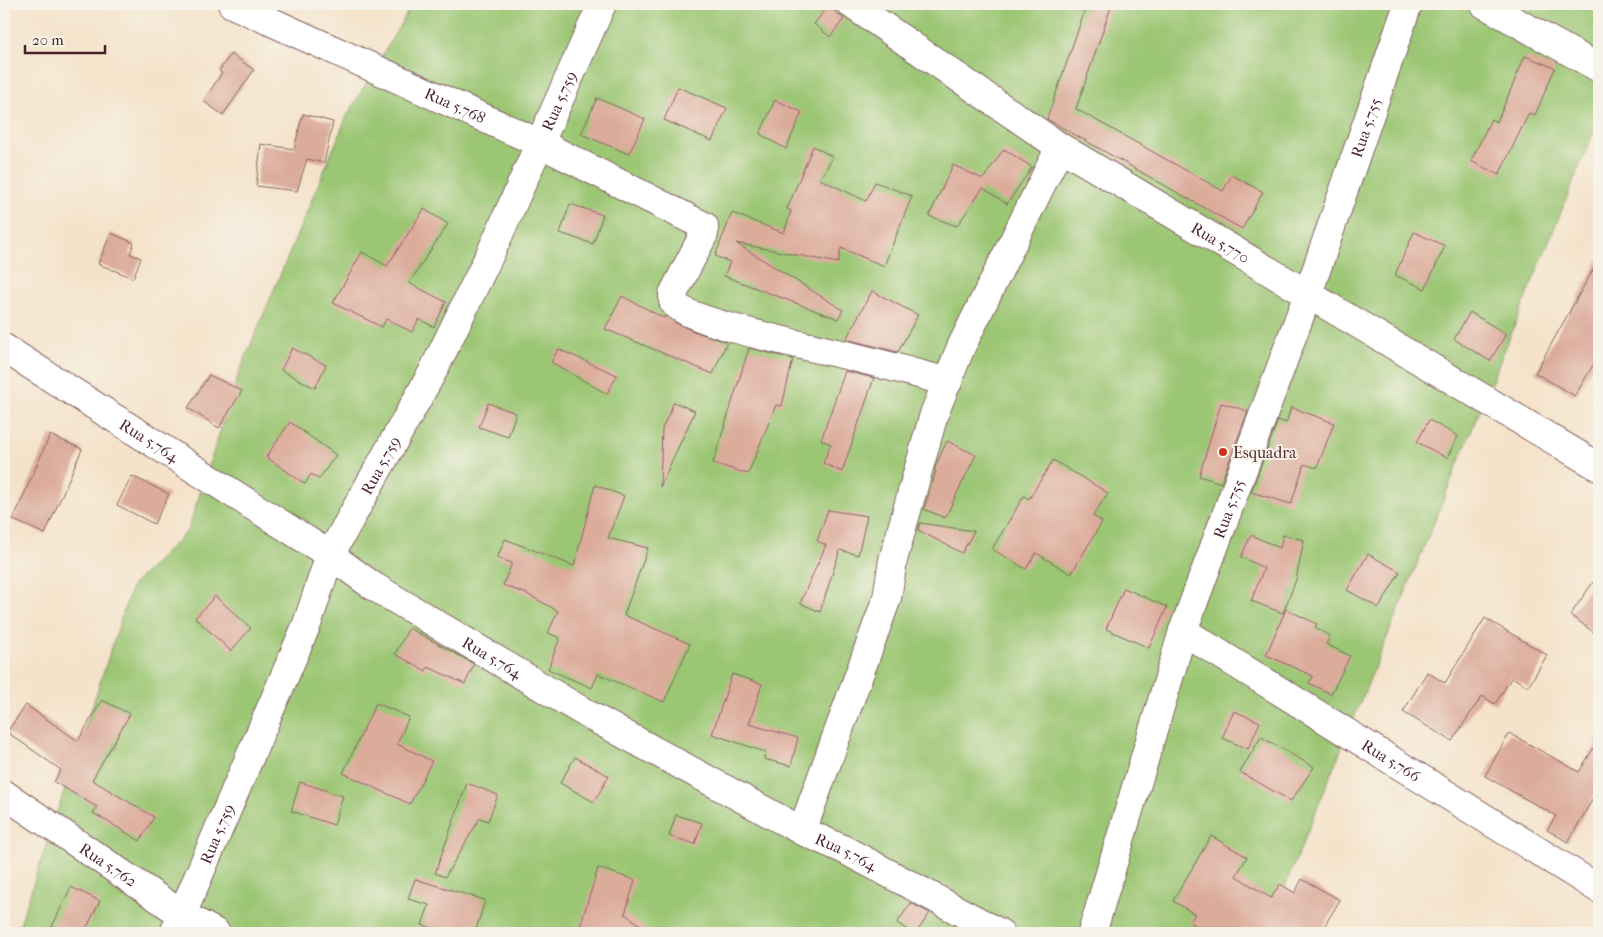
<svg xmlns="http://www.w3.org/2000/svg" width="1603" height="937" viewBox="0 0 1603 937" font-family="'IM FELL French Canon',serif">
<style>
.green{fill:#9bc673;stroke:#72724f}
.building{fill:#dcac9b}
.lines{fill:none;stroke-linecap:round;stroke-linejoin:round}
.street-casing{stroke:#866463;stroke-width:30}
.street{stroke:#fff;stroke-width:28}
.poi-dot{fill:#c8321e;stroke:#f7f3e8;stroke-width:2}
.labels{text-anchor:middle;stroke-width:4;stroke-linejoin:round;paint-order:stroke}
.street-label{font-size:16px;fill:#4a1f2b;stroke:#f7f3e8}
.poi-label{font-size:16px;fill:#4a1f2b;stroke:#f7f3e8;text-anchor:start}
</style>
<rect width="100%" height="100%" fill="#f7f3e8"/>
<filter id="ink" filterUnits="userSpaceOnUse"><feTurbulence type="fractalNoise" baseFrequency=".02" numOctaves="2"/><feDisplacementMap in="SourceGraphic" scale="10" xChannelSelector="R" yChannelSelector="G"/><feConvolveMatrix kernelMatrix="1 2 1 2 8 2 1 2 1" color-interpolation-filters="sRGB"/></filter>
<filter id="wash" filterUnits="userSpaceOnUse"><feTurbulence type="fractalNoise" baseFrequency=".0096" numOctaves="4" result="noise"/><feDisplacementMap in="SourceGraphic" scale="20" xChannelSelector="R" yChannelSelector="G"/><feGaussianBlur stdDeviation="1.12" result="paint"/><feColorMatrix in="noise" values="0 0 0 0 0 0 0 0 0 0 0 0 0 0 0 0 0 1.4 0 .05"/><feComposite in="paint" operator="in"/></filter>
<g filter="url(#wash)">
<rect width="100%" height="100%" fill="#f4e3ca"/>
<!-- green -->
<polygon class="green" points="410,4 1599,4 1599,119 1266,933 17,933 132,586 188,530 239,373 347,116 410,8"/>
<g id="blocks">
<!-- building -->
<g class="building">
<polygon points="1087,4 1112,4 1076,109 1223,191 1232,175 1263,192 1242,229 1047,119"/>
<polygon points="828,6 844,19 830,37 814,24"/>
<polygon points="231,54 254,70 223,115 203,101 222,73 219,71"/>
<polygon points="1525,56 1555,68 1535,115 1529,113 1499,175 1471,161 1491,119 1497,122"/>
<polygon points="678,87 727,108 712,141 664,120"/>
<polygon points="597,98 645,119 629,154 581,134"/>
<polygon points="775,100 802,112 786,149 760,134"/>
<polygon points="303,114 333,122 324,163 307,159 297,191 256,186 261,144 294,149"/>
<polygon points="813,146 833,157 820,179 866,201 875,182 912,196 884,266 841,248 838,263 736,243 843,310 838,319 724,276 730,262 715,256 732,213 784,233 791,211 787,209"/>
<polygon points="1004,149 1032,167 1007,204 983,188 957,226 929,216 953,165 983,179"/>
<polygon points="570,204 603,215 593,244 560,233"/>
<polygon points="424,209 448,224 409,283 446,302 434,327 419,319 412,332 386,319 382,327 333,303 362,252 387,266"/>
<polygon points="1414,232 1445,246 1425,289 1395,275"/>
<polygon points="111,233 134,243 130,254 141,258 133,278 98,264"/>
<polygon points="1599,259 1599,355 1575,396 1535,373"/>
<polygon points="872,291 918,315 898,352 846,339"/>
<polygon points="622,296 664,318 666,315 676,323 693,331 727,342 713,374 605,329"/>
<polygon points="1470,312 1506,334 1490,361 1454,339"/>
<polygon points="292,348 326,365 315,388 281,370"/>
<polygon points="749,348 793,359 782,406 776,405 748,474 713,463"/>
<polygon points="558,349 617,375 607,394 551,362"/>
<polygon points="845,371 874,378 842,472 823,463 831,444 821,440"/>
<polygon points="209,375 242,391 219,428 188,408"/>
<polygon points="674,402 695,411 660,487 662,429"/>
<polygon points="488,403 516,413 508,437 479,427"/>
<polygon points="1221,403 1248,411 1221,483 1199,476"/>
<polygon points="1291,407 1334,423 1317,468 1304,464 1291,504 1251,492 1278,420 1286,423"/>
<polygon points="1429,420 1458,436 1447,458 1417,442"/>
<polygon points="290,422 336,455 319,479 311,474 305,484 266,457"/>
<polygon points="50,435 82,449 45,534 13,520"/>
<polygon points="947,441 976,455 945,518 924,509 936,471 934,470 936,465"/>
<polygon points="1053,460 1108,493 1093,516 1102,522 1071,574 1036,553 1026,569 992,549 1024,496 1029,499"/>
<polygon points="132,476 169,494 154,524 117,505"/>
<polygon points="595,485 624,496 608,538 648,548 624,615 690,644 664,702 598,674 592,688 548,669 560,638 548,633 558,611 527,594 503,585 512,563 497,558 505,539 574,566"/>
<polygon points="828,510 867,516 858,555 840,550 820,612 800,603 826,545 817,541"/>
<polygon points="920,523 974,531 962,553 918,530"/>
<polygon points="1251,535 1280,548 1283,535 1304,540 1296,580 1283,613 1251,601 1264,568 1241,557"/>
<polygon points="1368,554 1400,572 1379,608 1347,590"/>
<polygon points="1599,574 1599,636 1570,615"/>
<polygon points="1124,588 1167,607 1149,648 1106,629"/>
<polygon points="215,596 251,628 231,651 195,618"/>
<polygon points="1286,609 1317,624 1315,628 1330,636 1326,644 1350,656 1331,694 1309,683 1313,676 1266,655"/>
<polygon points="1485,618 1547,655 1528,687 1512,677 1495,704 1482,696 1452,741 1403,712 1427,672 1445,683"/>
<polygon points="409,628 474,664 465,684 428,667 426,671 395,654"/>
<polygon points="732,674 762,684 749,724 798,738 791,766 764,759 765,752 712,734"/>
<polygon points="102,700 130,714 92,780 154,817 140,841 93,813 97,807 54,782 61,770 7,732 26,705 78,741"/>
<polygon points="376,703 409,717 397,744 432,761 410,804 343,773"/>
<polygon points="1234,711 1260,722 1248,749 1222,738"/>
<polygon points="1509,733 1579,772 1599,739 1599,788 1568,842 1547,830 1556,816 1485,776"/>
<polygon points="1261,737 1314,767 1291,801 1240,772"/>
<polygon points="575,757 609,776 594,802 560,783"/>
<polygon points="300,782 343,796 334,825 291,811"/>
<polygon points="467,783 498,795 488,821 480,818 445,877 435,873"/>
<polygon points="676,815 702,823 695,844 669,836"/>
<polygon points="1211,836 1247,857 1236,876 1271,898 1280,884 1295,893 1302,879 1340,900 1320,933 1209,933 1190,922 1195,914 1173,901"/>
<polygon points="598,868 635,880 625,914 652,933 578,933"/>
<polygon points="415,879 485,900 475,933 448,933 422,925 429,905 408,899"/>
<polygon points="71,887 100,901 84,933 49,933"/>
<polygon points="911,903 930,913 916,933 912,933 897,923"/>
</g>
</g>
</g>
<g filter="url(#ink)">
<use href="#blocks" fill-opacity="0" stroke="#866463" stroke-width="1"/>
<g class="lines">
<!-- street casing -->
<g class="street-casing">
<g id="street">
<path id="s1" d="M232,4l307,139 165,83v8l-31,60v7c11,21 140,46 168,53 36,8 72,19 107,28"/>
<path id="s2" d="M851,4l209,143 539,320"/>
<polyline points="1484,4 1599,68"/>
<path id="s3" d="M4,348l326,207 43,31 214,128 215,117 41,18 157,84"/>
<path id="s4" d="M1183,631l416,258"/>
<path id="s5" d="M4,794l179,121 33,18"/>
<polyline points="802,831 887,598 893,560 934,414 961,347 1060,147"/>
<path id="s6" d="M174,933l133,-309 23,-69 102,-182 60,-123 110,-246"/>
<path id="s7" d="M1092,933l91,-302 125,-337 100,-290"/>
</g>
</g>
<!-- street -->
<use href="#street" class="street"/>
</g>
</g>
<!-- markers -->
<circle class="poi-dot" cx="1223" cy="452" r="5"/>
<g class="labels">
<!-- street labels -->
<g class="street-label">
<text dy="6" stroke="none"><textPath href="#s6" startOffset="918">Rua 5.759</textPath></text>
<text dy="6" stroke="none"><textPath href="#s1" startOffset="245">Rua 5.768</textPath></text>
<text dy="6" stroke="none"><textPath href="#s7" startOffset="851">Rua 5.755</textPath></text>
<text dy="6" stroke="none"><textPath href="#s2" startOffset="440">Rua 5.770</textPath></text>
<text dy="6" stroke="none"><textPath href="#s3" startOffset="172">Rua 5.764</textPath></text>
<text dy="6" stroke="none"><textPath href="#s6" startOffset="512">Rua 5.759</textPath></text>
<text dy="6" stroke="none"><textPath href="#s7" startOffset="446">Rua 5.755</textPath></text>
<text dy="6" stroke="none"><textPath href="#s3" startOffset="578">Rua 5.764</textPath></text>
<text dy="6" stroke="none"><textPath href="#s4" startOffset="245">Rua 5.766</textPath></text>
<text dy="6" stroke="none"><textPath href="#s6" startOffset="108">Rua 5.759</textPath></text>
<text dy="6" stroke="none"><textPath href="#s3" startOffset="982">Rua 5.764</textPath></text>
<text dy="6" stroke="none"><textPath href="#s5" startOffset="126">Rua 5.762</textPath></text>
</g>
<!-- poi labels -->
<g class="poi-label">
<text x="1233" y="458">Esquadra</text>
</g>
</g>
<!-- margin -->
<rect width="1603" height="937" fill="none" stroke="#f7f3e8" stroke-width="20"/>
<!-- scale -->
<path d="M25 45v8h80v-8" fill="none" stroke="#4a1f2b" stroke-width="2.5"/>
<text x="32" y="45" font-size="15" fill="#4a1f2b" stroke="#f7f3e8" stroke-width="4" paint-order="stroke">20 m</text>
</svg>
